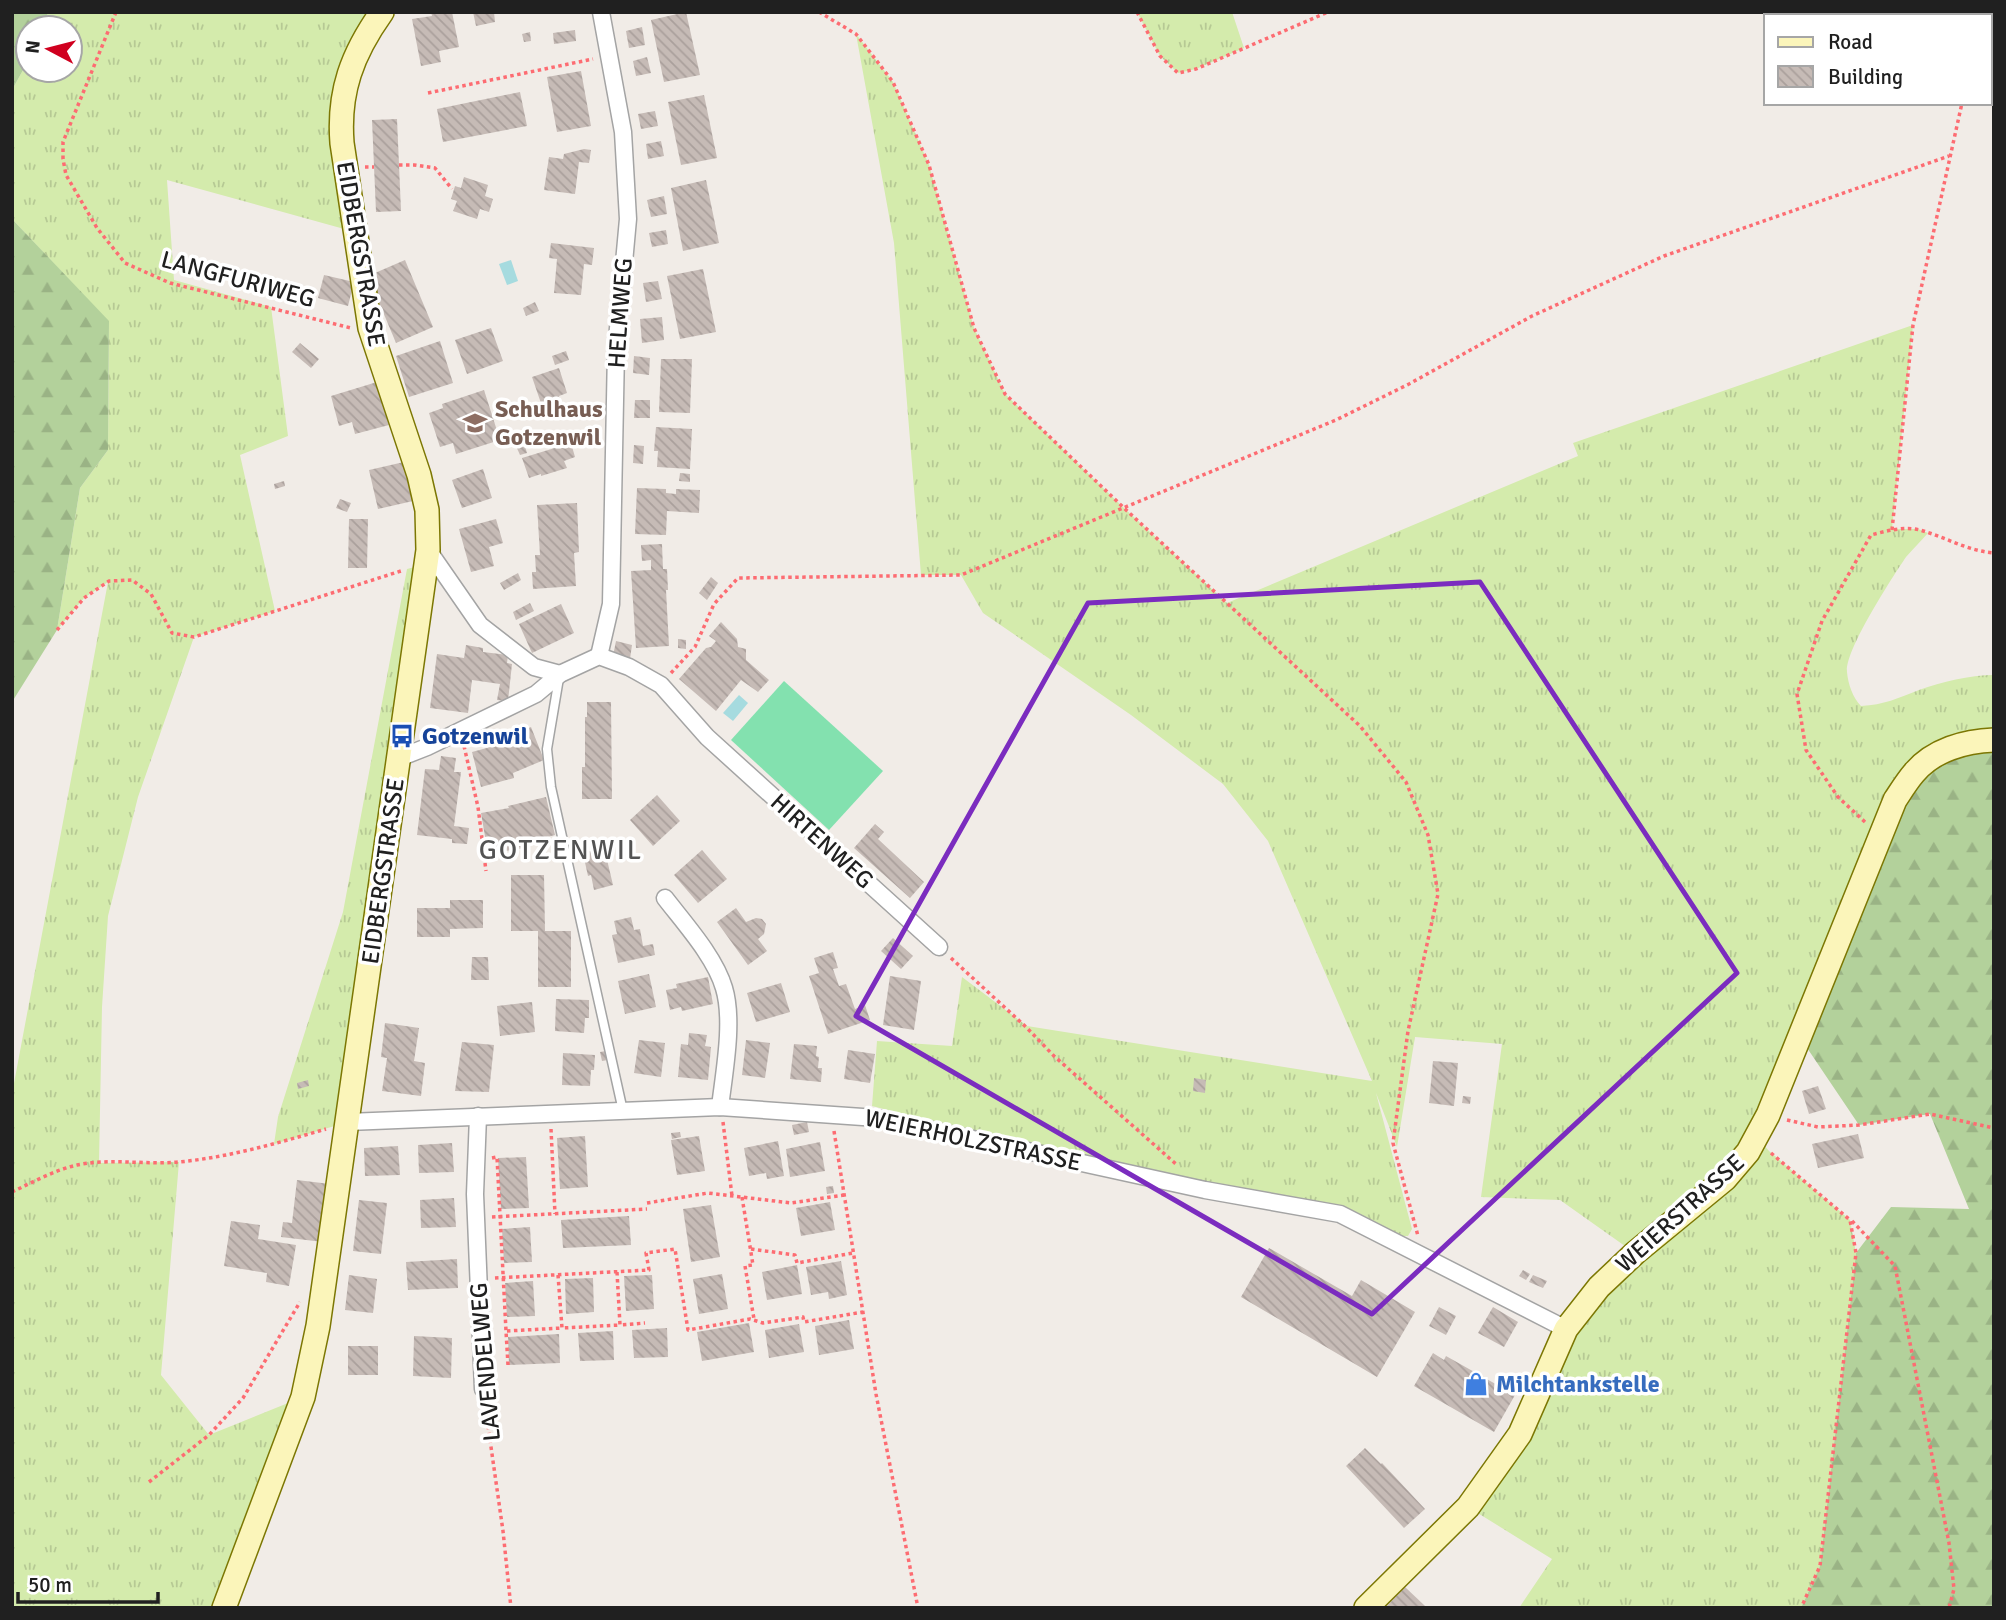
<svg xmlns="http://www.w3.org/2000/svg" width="2006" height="1620" viewBox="0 0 2006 1620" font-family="Signika,sans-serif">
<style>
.grass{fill:url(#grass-tufts)}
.forest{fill:url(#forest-firs)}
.pitch{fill:#83e1af}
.water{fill:#a6dbdf}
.building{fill:url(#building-back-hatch)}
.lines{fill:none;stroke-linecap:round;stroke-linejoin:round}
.lane-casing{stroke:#a4a4a4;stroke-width:11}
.street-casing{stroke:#a4a4a4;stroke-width:19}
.secondary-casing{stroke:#7c7703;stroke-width:26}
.path{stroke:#fd6c72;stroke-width:3.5;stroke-dasharray:3.5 3.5;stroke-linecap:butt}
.lane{stroke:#fff;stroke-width:8}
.street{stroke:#fff;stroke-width:16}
.secondary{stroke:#fbf5ba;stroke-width:23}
.marked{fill:none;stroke:#7b2cbf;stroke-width:5;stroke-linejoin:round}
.labels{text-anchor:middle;stroke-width:7;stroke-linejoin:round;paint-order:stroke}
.street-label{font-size:24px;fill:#202020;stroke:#fff}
.education-label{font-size:24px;font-weight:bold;fill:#785e54;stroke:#fff;text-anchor:start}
.transit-label{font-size:24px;font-weight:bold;fill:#164399;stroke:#fff;text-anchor:start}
.shop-label{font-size:24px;font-weight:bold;fill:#366cbe;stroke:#fff;text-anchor:start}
.quarter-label{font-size:28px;letter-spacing:2px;fill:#535353;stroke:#fff}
</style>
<defs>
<pattern id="grass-tufts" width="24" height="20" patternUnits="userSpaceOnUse" patternTransform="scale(1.75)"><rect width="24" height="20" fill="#d4ebac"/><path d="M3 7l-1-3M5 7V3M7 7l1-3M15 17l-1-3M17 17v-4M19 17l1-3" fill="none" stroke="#b6c994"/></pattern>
<pattern id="forest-firs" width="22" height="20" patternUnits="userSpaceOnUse" patternTransform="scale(1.75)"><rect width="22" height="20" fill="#b3d19b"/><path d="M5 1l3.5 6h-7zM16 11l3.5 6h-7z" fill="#9ab385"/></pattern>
<pattern id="building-back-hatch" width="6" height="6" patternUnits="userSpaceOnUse" patternTransform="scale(1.75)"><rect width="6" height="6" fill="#c6bbb6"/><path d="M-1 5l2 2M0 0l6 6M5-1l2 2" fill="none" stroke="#aaa09c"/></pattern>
</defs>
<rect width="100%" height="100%" fill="#f1ece7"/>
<!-- grass -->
<g class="grass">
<polygon points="48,12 382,12 350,70 355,232 167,180 174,280 271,307 288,436 240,455 275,611 194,637 138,797 108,916 102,1007 99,1163 179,1162 161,1375 209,1435 303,1397 224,1608 12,1608 12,1094 108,582 84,598 57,630 80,488 108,450 109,322 12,219 12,90 28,61 28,70 70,70 70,28 44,28"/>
<polygon points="1137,12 1232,12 1244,48 1196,69 1178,73 1160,56"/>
<path d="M856,34l37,48 36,83 45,163 31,66 119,114 103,95 351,-147 -5,-13 340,-118 -21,204h26l10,4c-7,8 -15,16 -22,24 -14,21 -61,93 -59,115 1,12 6,26 14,34 23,-1 37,-8 58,-16 23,-8 50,-15 75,-15v65l-17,1 -220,396 12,14 81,69 6,33 -36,313 -19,42h-282l33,-49 -84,-52 106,-177 65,-74 -79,-56 -79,-3 21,-153 -87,-7 -18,110 -21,-54 36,136 -4,7h-7l-59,-27 -134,-26 -243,-53 -93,-24 5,-65 75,5 10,-69 65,49 345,55 -104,-240 -45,-57 -92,-69 -148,-102 -22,-38h-40l-27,-332z"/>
<polygon points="426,564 348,1122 274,1144 278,1117 343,912 407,569"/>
</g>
<!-- forest -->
<g class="forest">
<polygon points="12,12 48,12 44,28 28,28 28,61 12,90"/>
<polygon points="12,219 109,321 108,450 80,488 57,630 12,702"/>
<polygon points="1994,740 1994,1608 1801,1608 1820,1566 1856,1253 1891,1207 1969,1209 1930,1114 1859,1125 1799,1036 1916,770"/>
</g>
<!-- pitch -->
<polygon class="pitch" points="784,681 883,771 829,830 731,740"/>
<!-- water -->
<g class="water">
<polygon points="511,260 518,281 507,285 499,264"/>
<polygon points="739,695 748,703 733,721 723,713"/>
</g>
<!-- building -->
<g class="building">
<polygon points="431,12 452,12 459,47 439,51 441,62 421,66 412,19 432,16"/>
<polygon points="473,12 494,12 495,22 476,26"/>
<polygon points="686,12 700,75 664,82 651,20"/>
<polygon points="642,27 645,45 629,48 626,31"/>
<polygon points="575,30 576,41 554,44 553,33"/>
<polygon points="530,32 531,41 524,42 522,34"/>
<polygon points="647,57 651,73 636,76 633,61"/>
<polygon points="581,71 591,126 557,132 547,77"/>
<polygon points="520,92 527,126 443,142 437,109"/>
<polygon points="704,95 717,158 681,165 668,102"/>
<polygon points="655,111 658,126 641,129 638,114"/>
<polygon points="397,119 401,211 376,212 372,120"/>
<polygon points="661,141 664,156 648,159 646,144"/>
<polygon points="584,149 591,150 589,163 579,162 575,194 544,190 549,157 563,159 564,154"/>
<polygon points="464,177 488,185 485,196 493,199 489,212 480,209 477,219 453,211 457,201 451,199 455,186 461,188"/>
<polygon points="706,180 719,243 683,251 671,188"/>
<polygon points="664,196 667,214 651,217 647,200"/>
<polygon points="666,230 668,244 652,247 649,233"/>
<polygon points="551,243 594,248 592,265 584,264 581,295 554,293 557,259 549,258"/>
<polygon points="405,260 433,327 396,343 368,276"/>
<polygon points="703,269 716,332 680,339 667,276"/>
<polygon points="324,275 354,282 348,306 318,298"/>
<polygon points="658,281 662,299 646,302 643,283"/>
<polygon points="535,302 539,311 526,316 523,308"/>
<polygon points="662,317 664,340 642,343 640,319"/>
<polygon points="491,328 503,361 467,374 455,340"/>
<polygon points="440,341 453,383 409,397 396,356"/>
<polygon points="300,343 319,359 311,368 292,352"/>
<polygon points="566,351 569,360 555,365 552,356"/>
<polygon points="634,356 650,358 649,375 633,373"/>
<polygon points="661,359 692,359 690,413 659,412"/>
<polygon points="559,368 567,393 559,396 561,403 543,409 532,377"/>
<polygon points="377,382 389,425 355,434 352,422 339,426 331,396"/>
<polygon points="484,390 500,440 456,454 453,443 440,447 429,413 443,408 442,404"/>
<polygon points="635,400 650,400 650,418 634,418"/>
<polygon points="656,427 692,429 690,469 657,467 658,451 654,451"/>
<polygon points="509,436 512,445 502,448 500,439"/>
<polygon points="524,443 527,453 520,455 516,446"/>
<polygon points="571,443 575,457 564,461 567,468 541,476 541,474 529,478 522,458"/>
<polygon points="634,445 644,446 643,464 633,463"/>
<polygon points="404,462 413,501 378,509 369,470"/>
<polygon points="483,469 492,498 462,508 452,480"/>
<polygon points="680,473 690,474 690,482 679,481"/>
<polygon points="284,481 285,486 275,489 274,484"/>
<polygon points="637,488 666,489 666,493 676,494 676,489 700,490 699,513 667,511 666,535 635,534"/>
<polygon points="340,499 351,503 347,512 336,508"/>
<polygon points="577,503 579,552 574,553 576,586 533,589 532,572 536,572 535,555 540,555 537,505"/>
<polygon points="349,519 368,519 367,568 348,568"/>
<polygon points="496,519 503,543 489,547 494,566 471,572 459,529"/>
<polygon points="662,544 663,569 667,569 668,590 666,590 669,646 636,648 631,571 651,570 651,560 642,561 641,545"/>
<polygon points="518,573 521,580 504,590 500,583"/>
<polygon points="711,577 718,583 707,600 699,593"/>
<polygon points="530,603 534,611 516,620 513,612"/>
<polygon points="561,604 574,633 532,653 519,624"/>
<polygon points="721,622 737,639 738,647 746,649 746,660 769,680 758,692 741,680 716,711 679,679 706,648 711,647 716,641 709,636"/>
<polygon points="678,639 686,640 686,649 678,648"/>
<polygon points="616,641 632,645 630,659 613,656"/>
<polygon points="466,645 483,648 483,652 508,655 507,663 512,664 508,701 497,700 500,684 472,680 468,713 430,708 437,654 464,658"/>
<polygon points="587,702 611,702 612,799 582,799 582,767 585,767 585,717 587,717"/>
<polygon points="531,727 544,760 513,773 514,778 481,787 472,752 498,745 496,741"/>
<polygon points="441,756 456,758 454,772 461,772 454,826 469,828 467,844 452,843 452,839 417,835 425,769 439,770"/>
<polygon points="657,795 680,821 653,846 630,820"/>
<polygon points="546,797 555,835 523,843 524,848 488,854 481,813 509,808 508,806"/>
<polygon points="875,824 884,832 878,839 924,882 910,898 854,848"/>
<polygon points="604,847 613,885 594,890 591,875 588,876 584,858 587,857 586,852"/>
<polygon points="702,850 727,879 698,903 674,875"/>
<polygon points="511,875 544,875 545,931 571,931 571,987 538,987 538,931 511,931"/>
<polygon points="450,900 483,900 483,928 450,929 450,937 417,937 417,908 450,908"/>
<polygon points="736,908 746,922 756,918 762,919 766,924 764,934 758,939 767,951 748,965 717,922"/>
<polygon points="631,917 634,930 640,929 643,946 653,944 655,955 618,963 612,935 617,934 614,921"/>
<polygon points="893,938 913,956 901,969 881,951"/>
<polygon points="833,952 838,968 833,969 839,986 846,984 855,1009 865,1005 870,1020 828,1034 809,976 819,973 814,958"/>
<polygon points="472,957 488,957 489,980 471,980"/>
<polygon points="649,974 656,1007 625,1014 618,981"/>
<polygon points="890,976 921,981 914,1030 883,1025"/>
<polygon points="708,977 713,1004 682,1011 681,1007 670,1010 666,990 677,988 676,984"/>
<polygon points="781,983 790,1012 756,1022 747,993"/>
<polygon points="556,999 589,1000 589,1018 585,1018 584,1033 555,1031"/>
<polygon points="532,1002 535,1032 500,1036 497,1006"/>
<polygon points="385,1023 419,1028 414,1061 425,1063 421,1096 382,1091 387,1058 381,1057"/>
<polygon points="689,1033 707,1035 705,1046 711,1047 708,1080 678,1077 681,1044 688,1045"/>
<polygon points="639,1040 665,1043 661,1077 634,1073"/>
<polygon points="746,1040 770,1043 765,1078 742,1075"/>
<polygon points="462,1042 494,1045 489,1092 455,1091"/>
<polygon points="794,1044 817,1046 816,1056 819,1057 818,1068 822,1068 821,1082 790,1079"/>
<polygon points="848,1050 875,1054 870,1083 844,1079"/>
<polygon points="606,1051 608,1060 602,1061 600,1052"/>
<polygon points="563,1053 595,1055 594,1070 591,1070 590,1086 562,1085"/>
<polygon points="1433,1061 1458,1063 1454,1106 1429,1103"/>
<polygon points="1194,1078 1206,1080 1205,1093 1193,1091"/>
<polygon points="308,1080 309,1086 298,1089 297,1083"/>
<polygon points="1818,1086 1826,1109 1809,1114 1802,1091"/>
<polygon points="1463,1096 1471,1097 1470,1104 1462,1103"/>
<polygon points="807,1122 809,1132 794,1135 792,1125"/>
<polygon points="680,1132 681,1137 672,1139 671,1133"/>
<polygon points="1858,1134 1864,1158 1818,1168 1812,1144"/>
<polygon points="585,1136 588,1187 560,1189 557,1138"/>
<polygon points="699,1136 705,1171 677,1175 671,1140"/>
<polygon points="778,1141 784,1176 767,1179 766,1173 749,1176 744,1148"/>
<polygon points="820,1142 825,1171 790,1177 786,1149"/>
<polygon points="452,1143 454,1172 419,1173 418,1145"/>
<polygon points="398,1146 400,1175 365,1176 364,1148"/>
<polygon points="526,1157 529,1208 501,1209 498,1158"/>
<polygon points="297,1180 330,1184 323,1242 281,1237 283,1222 292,1223"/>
<polygon points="833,1186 834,1193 827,1194 826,1187"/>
<polygon points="454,1198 456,1227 421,1228 420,1200"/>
<polygon points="359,1200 387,1203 381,1254 353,1251"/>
<polygon points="830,1202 835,1230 801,1236 796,1208"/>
<polygon points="711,1205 720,1257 691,1262 683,1209"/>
<polygon points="629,1216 631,1245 563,1248 561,1220"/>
<polygon points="231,1221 260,1225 258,1239 296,1245 289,1286 266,1282 267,1273 224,1266"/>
<polygon points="530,1227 532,1262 504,1263 502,1229"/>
<polygon points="1269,1248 1352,1296 1361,1280 1415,1312 1377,1377 1241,1297"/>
<polygon points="457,1259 458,1288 408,1290 406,1262"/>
<polygon points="841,1261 847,1295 829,1299 828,1292 811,1295 806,1267"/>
<polygon points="797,1265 802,1294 767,1300 762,1272"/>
<polygon points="1523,1270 1530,1274 1526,1280 1519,1276"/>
<polygon points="722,1274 728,1309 699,1314 693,1279"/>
<polygon points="349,1275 377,1279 373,1313 345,1310"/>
<polygon points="652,1275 654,1309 626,1311 624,1276"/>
<polygon points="1533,1275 1547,1281 1543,1288 1529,1282"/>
<polygon points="593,1278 594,1312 566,1314 565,1279"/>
<polygon points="533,1281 535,1316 507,1317 505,1283"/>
<polygon points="1439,1307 1456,1316 1446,1335 1429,1326"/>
<polygon points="1493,1307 1518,1322 1504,1347 1478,1333"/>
<polygon points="849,1320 854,1349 819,1355 815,1326"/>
<polygon points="749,1323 754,1352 702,1361 697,1332"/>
<polygon points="799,1324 804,1352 769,1358 765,1330"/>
<polygon points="667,1328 668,1357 634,1358 632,1330"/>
<polygon points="613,1331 614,1360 580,1361 578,1333"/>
<polygon points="559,1334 560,1363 509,1365 508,1337"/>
<polygon points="414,1336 452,1338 451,1378 413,1376"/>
<rect x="348" y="1346" width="30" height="29"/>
<polygon points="1433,1353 1444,1360 1446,1356 1515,1395 1494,1432 1414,1386"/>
<polygon points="1365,1448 1381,1464 1382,1463 1425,1509 1404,1528 1346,1466"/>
<polygon points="1405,1587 1424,1605 1427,1608 1385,1608"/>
</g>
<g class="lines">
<!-- lane casing -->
<g class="lane-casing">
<polyline id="lane" points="559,678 547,749 551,787 623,1111"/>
</g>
<!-- street casing -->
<g class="street-casing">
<g id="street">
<polyline points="428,550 480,625 534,667 560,674"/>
<polyline points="599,656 611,604 616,350 628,219 623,132 601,12"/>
<polyline points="399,758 427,747 536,694 560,674 599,656 629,667 661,685 707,737 939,947"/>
<path d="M665,898c20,26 50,59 59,90 10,33 0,85 -4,119"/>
<polyline points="478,1116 475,1194 483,1389"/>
<polyline points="348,1122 720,1107 877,1118 1205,1190 1340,1214 1566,1329"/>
</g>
</g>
<!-- secondary casing -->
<g class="secondary-casing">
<g id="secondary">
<path d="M224,1608l79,-211 15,-71 110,-776 -1,-40 -8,-35 -49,-147 -28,-185c-4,-51 10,-89 40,-131"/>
<path d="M1366,1608l102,-101 52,-73 46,-105 33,-42 36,-34 90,-74 23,-27 20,-37 127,-315c6,-9 12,-19 19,-27 19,-23 51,-32 80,-33"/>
</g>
</g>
<!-- path -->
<g class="path">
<polyline points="116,12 63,142 63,159 66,175 97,228 125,263 170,283 351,328"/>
<polyline points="819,12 856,34 893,82 929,165 974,328 1005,394 1124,508 1360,726 1406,782 1428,835 1438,894 1408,1031 1393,1143 1418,1236"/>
<polyline points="1137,12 1160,56 1178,73 1196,69 1328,12"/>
<polyline points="1982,16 1983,12"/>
<polyline points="428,93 593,59"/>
<polyline points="399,165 414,165 435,168 452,189"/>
<polyline points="365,167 374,167"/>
<polyline points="1892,530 1913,325 1962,103"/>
<polyline points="57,630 84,598 109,581 132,580 151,594 172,633 194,637 404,570"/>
<polyline points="671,673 695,647 714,604 738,578 961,575 1336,420 1409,384 1532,316 1664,256 1949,156"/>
<polyline points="464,746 478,807 486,871"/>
<path d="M1865,822l-27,-25 -32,-47 -9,-56 25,-73 49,-86c15,-4 33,-9 49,-5 25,7 48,21 74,23"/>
<polyline points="951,958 1026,1027 1054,1056 1177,1165"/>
<polyline points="1787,1120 1818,1127 1859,1125 1930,1114 1994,1128"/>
<polyline points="723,1122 732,1196"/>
<polyline points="551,1129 555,1214"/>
<polyline points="834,1131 876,1394 918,1608"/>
<polyline points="1771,1153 1850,1220 1856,1253 1820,1566 1801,1608"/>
<polyline points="492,1158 497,1157 506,1331"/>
<path d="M12,1192c21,-10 43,-22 65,-27 33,-7 69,0 102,-3 51,-5 99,-19 147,-33"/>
<polyline points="742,1197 753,1265 745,1266 754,1319"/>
<polyline points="647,1203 708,1193 791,1203 844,1195"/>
<polyline points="492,1217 647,1209"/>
<polyline points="1852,1221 1895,1266 1949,1543 1954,1589 1949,1608"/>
<polyline points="751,1249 795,1255 797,1263 853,1253"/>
<polyline points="617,1272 620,1325 645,1323"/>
<polyline points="558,1275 562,1328 620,1325"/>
<polyline points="495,1278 649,1270 646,1253 675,1249 688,1330 750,1319 763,1323 803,1317 804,1322 863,1312"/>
<polyline points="508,1365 506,1331 562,1328"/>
<polyline points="485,1405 503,1531 511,1608"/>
<polyline points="149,1482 209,1435 243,1398 300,1302"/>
</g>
<!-- lane -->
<use href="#lane" class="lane"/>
<!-- street -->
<use href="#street" class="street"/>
<!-- secondary -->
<use href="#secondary" class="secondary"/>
</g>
<!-- marked area -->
<path class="marked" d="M1480,582l257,391 -365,341 -516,-298 232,-413z"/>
<!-- icons -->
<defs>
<g id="school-bare" transform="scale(1.89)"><path d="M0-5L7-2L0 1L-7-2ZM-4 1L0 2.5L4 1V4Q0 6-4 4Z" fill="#8d6e63" stroke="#fff" stroke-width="2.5" paint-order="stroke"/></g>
<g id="bus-bare" transform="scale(1.89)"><path d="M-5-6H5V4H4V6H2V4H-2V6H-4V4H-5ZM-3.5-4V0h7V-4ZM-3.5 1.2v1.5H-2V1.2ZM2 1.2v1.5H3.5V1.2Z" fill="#1a4fb4" stroke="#fff" stroke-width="2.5" paint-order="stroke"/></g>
<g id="shop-bare" transform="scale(1.89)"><path d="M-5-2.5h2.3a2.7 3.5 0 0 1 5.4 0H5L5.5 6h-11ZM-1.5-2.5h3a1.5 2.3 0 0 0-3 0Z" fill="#3f7fe0" stroke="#fff" stroke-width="2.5" paint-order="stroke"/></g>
</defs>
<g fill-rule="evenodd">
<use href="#school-bare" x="475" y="423"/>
<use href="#bus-bare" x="402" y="736"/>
<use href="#shop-bare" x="1476" y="1384"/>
</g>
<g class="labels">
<!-- street labels -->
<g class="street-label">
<text transform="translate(361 254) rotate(80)" y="8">EIDBERGSTRASSE</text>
<text transform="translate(238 279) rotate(15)" y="8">LANGFURIWEG</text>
<text transform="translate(620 313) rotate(-86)" y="8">HELMWEG</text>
<text transform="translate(822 841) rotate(42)" y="8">HIRTENWEG</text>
<text transform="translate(383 871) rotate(-82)" y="8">EIDBERGSTRASSE</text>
<text transform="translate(973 1140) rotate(12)" y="8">WEIERHOLZSTRASSE</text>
<text transform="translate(1680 1213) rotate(-42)" y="8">WEIERSTRASSE</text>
<text transform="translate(485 1362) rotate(-95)" y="8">LAVENDELWEG</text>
</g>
<!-- education labels -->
<g class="education-label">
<text x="495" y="417">Schulhaus<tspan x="495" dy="28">Gotzenwil</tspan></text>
</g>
<!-- transit labels -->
<g class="transit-label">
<text x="422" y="744">Gotzenwil</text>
</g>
<!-- shop labels -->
<g class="shop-label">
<text x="1496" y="1392">Milchtankstelle</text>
</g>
<!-- quarter labels -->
<g class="quarter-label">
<text x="561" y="859">GOTZENWIL</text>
</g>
</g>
<!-- border -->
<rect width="2006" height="1620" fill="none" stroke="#202020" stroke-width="28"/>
<!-- legend -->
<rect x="1764" y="14" width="228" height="91" fill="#ffffff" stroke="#a6a6a6" stroke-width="2"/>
<rect x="1778" y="37" width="35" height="10" fill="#fbf5ba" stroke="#a6a6a6" stroke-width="2"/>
<text x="1828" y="49" font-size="21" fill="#202020">Road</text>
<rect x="1778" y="66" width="35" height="21" fill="url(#building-back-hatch)" stroke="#a6a6a6" stroke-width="2"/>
<text x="1828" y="84" font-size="21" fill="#202020">Building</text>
<!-- north arrow -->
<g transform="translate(49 49) rotate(277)"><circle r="33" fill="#ffffff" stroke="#a6a6a6" stroke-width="2"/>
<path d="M0-5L12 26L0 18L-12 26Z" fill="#d0001f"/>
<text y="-10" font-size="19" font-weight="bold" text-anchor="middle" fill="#202020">N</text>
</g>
<!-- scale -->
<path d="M18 1592v10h140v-10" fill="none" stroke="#202020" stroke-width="3.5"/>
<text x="28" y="1592" font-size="21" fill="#202020" stroke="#ffffff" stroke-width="5" paint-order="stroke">50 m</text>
</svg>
